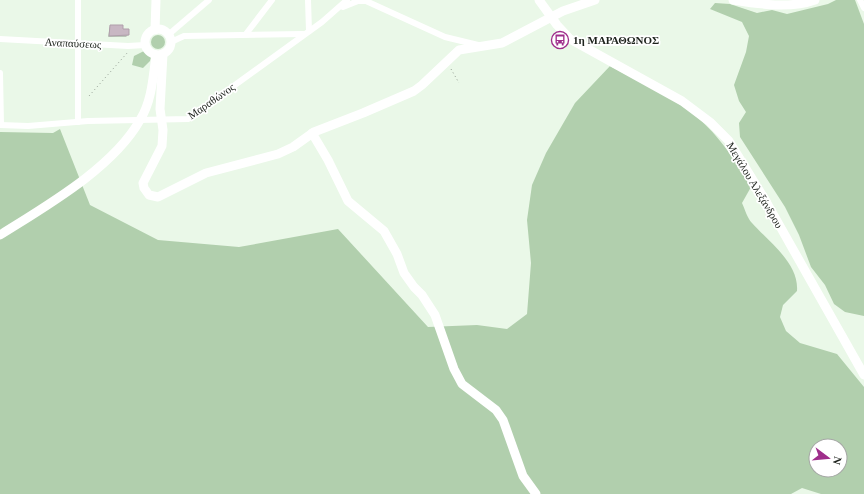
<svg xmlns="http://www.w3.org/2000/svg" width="864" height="494" viewBox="0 0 864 494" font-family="'Times New Roman',serif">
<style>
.green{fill:#b1cfad;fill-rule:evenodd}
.shadow{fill:#0003}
.building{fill:#c8b7c3;stroke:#b09fab}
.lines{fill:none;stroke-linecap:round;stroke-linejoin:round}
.path{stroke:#919c90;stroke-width:1;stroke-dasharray:1 3;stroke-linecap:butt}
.street{stroke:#fff;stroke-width:6}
.secondary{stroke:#fff;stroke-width:9}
.labels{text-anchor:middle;stroke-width:3.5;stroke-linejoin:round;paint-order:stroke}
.poi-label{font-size:11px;font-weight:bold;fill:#1e231d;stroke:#fff;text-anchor:start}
.street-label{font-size:11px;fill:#1e231d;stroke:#fff}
</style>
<rect width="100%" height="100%" fill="#eaf8e8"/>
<!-- green -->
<g class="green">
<polygon points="836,0 855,0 864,24 864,316 845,312 834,304 825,285 811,267 799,235 785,207 740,137 739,123 746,112 739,101 734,85 746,52 749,36 742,22 710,9 715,3 730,4 757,13 772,10 787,14 828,4"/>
<circle cx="158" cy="42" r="7"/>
<polygon points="144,51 151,57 150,61 143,68 132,65 134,56"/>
<path d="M610,66c24,13 50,25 72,40 30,19 52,51 69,81l-9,16c3,6 5,15 10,20 17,19 47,40 45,68l-14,14 -3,12 6,14 14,12 37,11 27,33v107h-43l-19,-6 -11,6h-791v-362l53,1 7,-4 30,76 68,35 81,7 99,-18 90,98 49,-2 30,4 20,-15 4,-51 -4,-43 5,-35 14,-32 29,-50zM816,446h24v24h-24z"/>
</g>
<!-- shadow -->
<polygon class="shadow" points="110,26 128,35 126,37 108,37"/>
<!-- building -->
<polygon class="building" points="110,25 123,25 123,29 129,29 129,35 109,36"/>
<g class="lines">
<!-- path -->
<g class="path">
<polyline points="451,69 459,83"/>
<polyline points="89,96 128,52"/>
</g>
<!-- street -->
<g class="street">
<polyline points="308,0 309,31"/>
<polyline points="860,0 864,8"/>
<polyline points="343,7 358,1 366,1 445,37 478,45"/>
<polyline points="246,34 272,0"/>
<polyline points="168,35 209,0"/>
<polyline points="0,39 128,46 145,45"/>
<polyline points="171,42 184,36 303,34"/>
<polyline points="0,73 1,125"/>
<polyline points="78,122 78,0"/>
<polyline points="0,125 28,126 88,121 188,119 322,22 347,0"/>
</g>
<!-- secondary -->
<g class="secondary">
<polyline points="539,0 557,25 570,39 682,101 710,122 729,141 764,198 864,375"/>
<path d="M733,0c26,4 57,9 82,0"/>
<circle cx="158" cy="42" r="13"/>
<polyline points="155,30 156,0"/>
<polyline points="163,54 160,109 163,130 162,146 143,183 144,188 149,195 158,197 206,173 278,154 293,147 314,132 363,113 414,91 422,85 459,50 502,43 563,11 595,0"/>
<polyline points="312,133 328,160 348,201 384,231 397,254 404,273 414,287 422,295 435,315 454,369 462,384 496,410 503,420 523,476 536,494"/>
<path d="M0,235c46,-29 113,-67 140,-115 12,-19 13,-43 16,-65"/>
</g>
</g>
<!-- icons -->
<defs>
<g id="bus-ring" transform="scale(0.9)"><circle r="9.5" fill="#fff" stroke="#9f2e8b" stroke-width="1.5"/><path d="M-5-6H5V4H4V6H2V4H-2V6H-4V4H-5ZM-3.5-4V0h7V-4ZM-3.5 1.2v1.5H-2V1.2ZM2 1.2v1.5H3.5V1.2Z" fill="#9f2e8b"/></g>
</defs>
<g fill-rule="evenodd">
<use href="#bus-ring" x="560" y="40"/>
</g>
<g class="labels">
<!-- poi labels -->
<g class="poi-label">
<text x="573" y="44">1η ΜΑΡΑΘΩΝΟΣ</text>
</g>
<!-- street labels -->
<g class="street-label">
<text transform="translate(73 43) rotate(3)" y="4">Αναπαύσεως</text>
<text transform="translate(211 101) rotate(-35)" y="4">Μαραθώνος</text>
<text transform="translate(755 185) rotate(59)" y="4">Μεγάλου Αλεξάνδρου</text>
</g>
</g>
<!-- north arrow -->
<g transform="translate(828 458) rotate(106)"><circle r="19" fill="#ffffff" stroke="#a5a7a5"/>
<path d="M0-3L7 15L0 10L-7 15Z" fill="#9f2e8b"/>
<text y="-6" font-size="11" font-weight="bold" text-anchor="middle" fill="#1e231d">N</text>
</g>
</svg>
